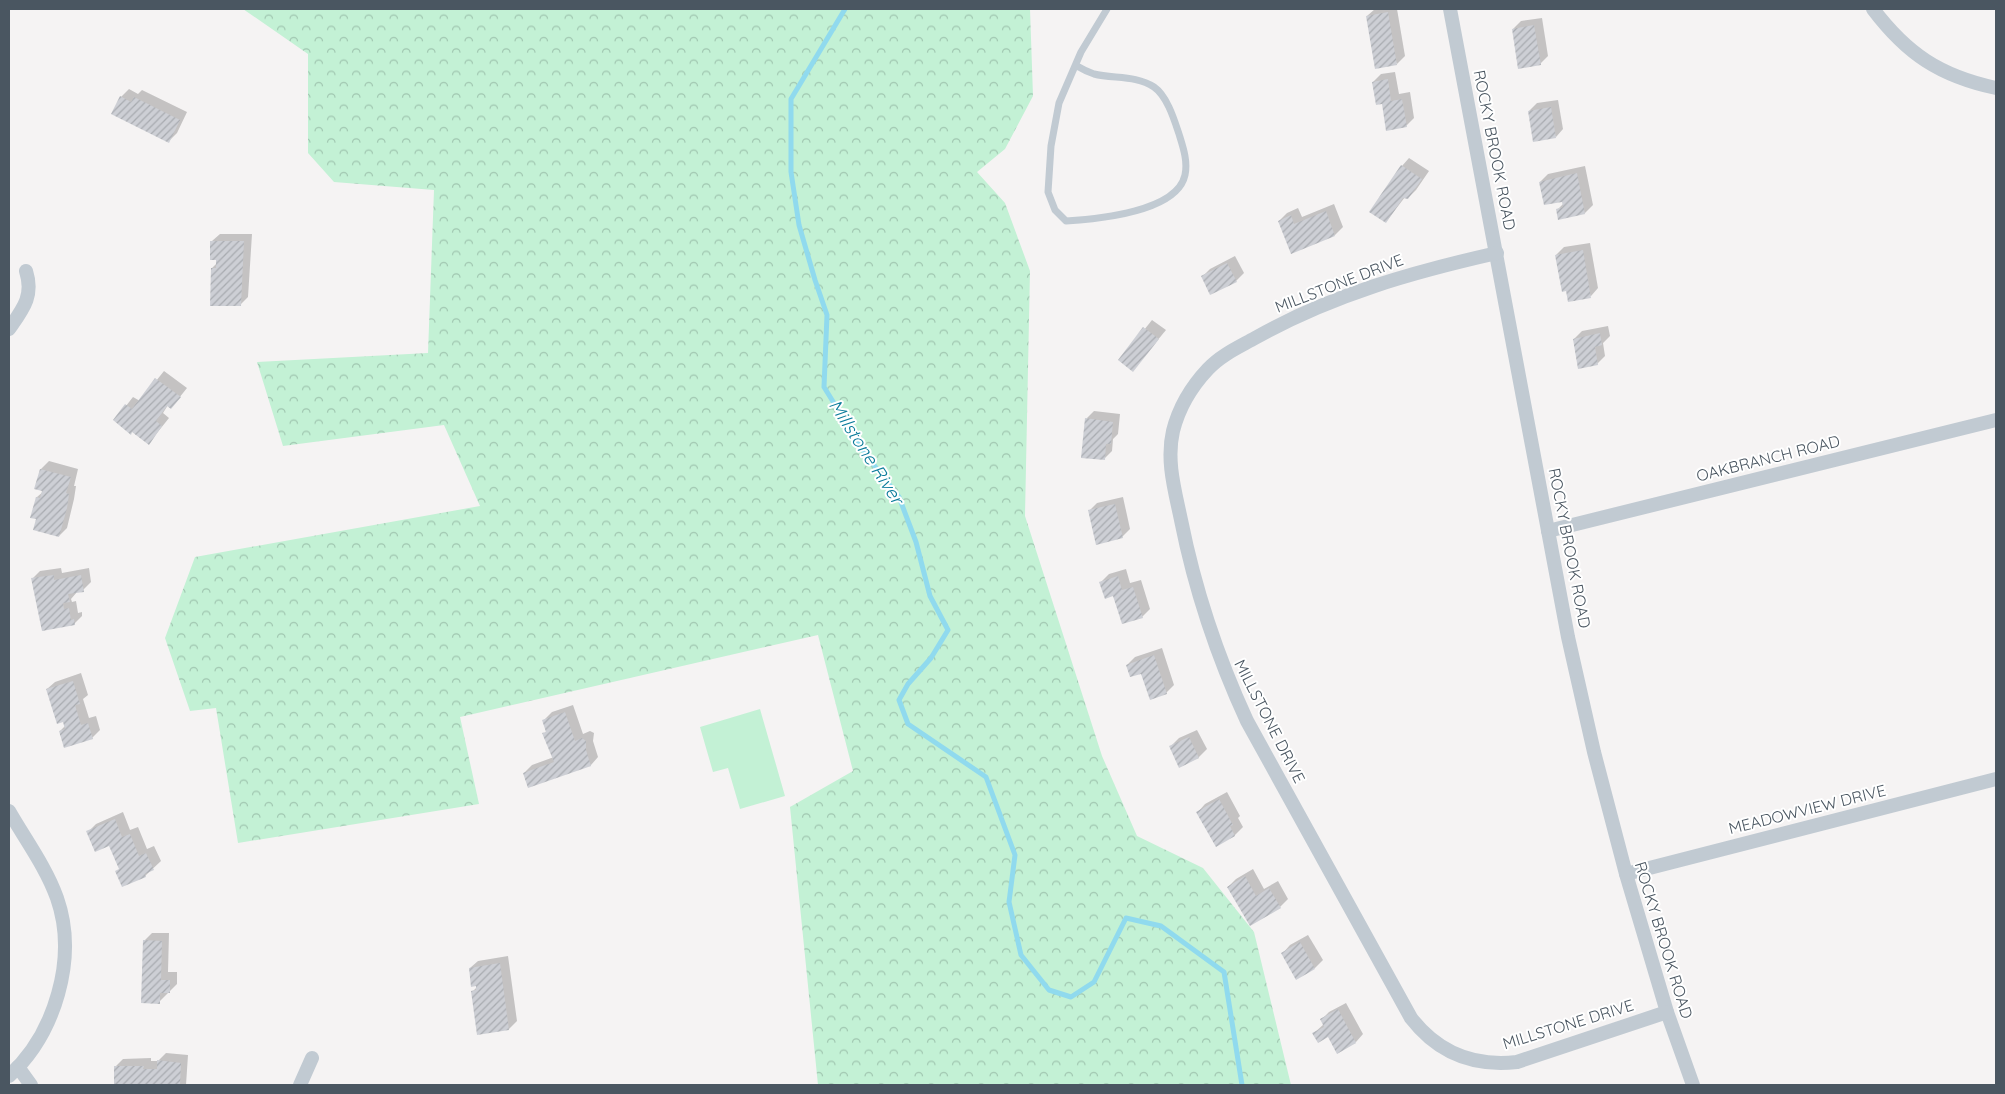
<svg xmlns="http://www.w3.org/2000/svg" width="2005" height="1094" viewBox="0 0 2005 1094" font-family="Quicksand,sans-serif">
<style>
.forest{fill:url(#forest-crowns)}
.pitch{fill:#c3f1d5}
.shadow{fill:#0003}
.lines{fill:none;stroke-linecap:round;stroke-linejoin:round}
.stream{stroke:#90daee;stroke-width:5}
.building{fill:url(#building-hatch)}
.service{stroke:#c1cad2;stroke-width:7}
.minor{stroke:#c1cad2;stroke-width:14}
.labels{text-anchor:middle;stroke-width:4;stroke-linejoin:round;paint-order:stroke}
.street-label{font-size:16px;fill:#4a5661;stroke:#fff}
.water-label{font-size:18px;font-style:italic;fill:#0c7c9b;stroke:#fff}
</style>
<defs>
<pattern id="forest-crowns" width="20" height="18" patternUnits="userSpaceOnUse" patternTransform="scale(1.25)"><rect width="20" height="18" fill="#c3f1d5"/><path d="M2 6a3 3 0 1 1 6 0M12 15a3 3 0 1 1 6 0" fill="none" stroke="#a0c6b0"/></pattern>
<pattern id="building-hatch" width="6" height="6" patternUnits="userSpaceOnUse" patternTransform="scale(1.25)"><rect width="6" height="6" fill="#cdcfd5"/><path d="M-1 1l2-2M0 6l6-6M5 7l2-2" fill="none" stroke="#a8abb0"/></pattern>
</defs>
<rect width="100%" height="100%" fill="#f5f3f3"/>
<!-- forest -->
<polygon class="forest" points="243,9 1030,9 1033,96 1005,149 977,172 1005,203 1030,271 1025,516 1102,756 1137,836 1203,868 1254,932 1291,1085 818,1085 790,807 853,771 818,635 460,717 479,804 238,843 216,708 190,711 165,638 195,557 480,506 444,425 283,446 257,362 428,353 434,190 334,182 308,153 308,54"/>
<!-- pitch -->
<polygon class="pitch" points="760,709 785,796 740,809 728,768 713,772 700,727"/>
<!-- shadow -->
<g class="shadow">
<polygon points="1375,9 1397,9 1405,56 1397,64 1367,16"/>
<polygon points="1542,18 1548,56 1540,64 1513,29 1521,21"/>
<polygon points="1395,72 1399,94 1410,92 1414,118 1406,126 1383,102 1373,82 1381,74"/>
<polygon points="129,89 138,94 142,90 187,112 177,133 169,141 121,97"/>
<polygon points="1558,100 1563,129 1556,137 1529,111 1537,103"/>
<polygon points="1409,158 1429,171 1416,190 1408,198 1405,197 1386,222 1402,166"/>
<polygon points="1585,166 1593,205 1585,213 1558,209 1564,203 1540,182 1548,174"/>
<polygon points="1334,204 1343,227 1335,235 1292,252 1279,221 1287,213 1298,208 1302,217"/>
<polygon points="220,234 252,234 248,297 240,305 212,268 217,263 212,241"/>
<polygon points="1590,243 1598,288 1591,296 1567,290 1556,255 1564,247"/>
<polygon points="1235,256 1244,273 1236,281 1202,277 1210,269"/>
<polygon points="1152,320 1166,330 1133,370 1120,360"/>
<polygon points="1608,326 1610,336 1603,343 1605,356 1597,364 1574,339 1582,331"/>
<polygon points="164,371 187,388 171,408 168,405 163,413 169,418 149,443 115,420 133,397 140,401"/>
<polygon points="1094,411 1120,414 1118,434 1113,439 1112,451 1104,459 1086,419"/>
<polygon points="49,461 78,469 74,486 76,486 74,499 67,528 59,536 37,518 37,497 44,491 41,469"/>
<polygon points="1123,497 1130,529 1122,537 1089,511 1097,503"/>
<polygon points="61,568 62,573 89,568 91,582 83,590 77,592 71,599 72,602 76,601 78,613 82,612 82,616 74,624 32,579 40,571"/>
<polygon points="1126,569 1130,583 1141,580 1150,609 1142,617 1101,582 1109,574"/>
<polygon points="1162,648 1174,685 1166,693 1142,672 1127,665 1135,657"/>
<polygon points="81,673 88,695 83,699 89,718 96,716 100,730 92,738 60,731 65,726 64,721 47,689 55,682"/>
<polygon points="573,705 583,734 590,731 594,733 593,741 598,757 591,765 529,786 524,773 532,765 554,757 544,734 547,730 544,720 552,712"/>
<polygon points="1197,730 1207,749 1199,757 1180,766 1171,746 1179,738"/>
<polygon points="1227,792 1240,816 1238,818 1243,827 1235,835 1216,845 1198,812 1205,804"/>
<polygon points="123,812 130,830 138,827 147,849 154,846 161,861 145,876 120,868 110,845 88,832 96,824"/>
<polygon points="1253,869 1264,889 1278,881 1288,899 1280,907 1228,887 1236,879"/>
<polygon points="152,933 169,933 168,972 177,972 177,984 159,1002 144,941"/>
<polygon points="1308,935 1323,960 1315,968 1297,978 1283,953 1290,945"/>
<polygon points="508,956 517,1021 509,1029 473,991 479,985 470,968 478,961"/>
<polygon points="1346,1003 1363,1034 1356,1042 1314,1033 1324,1024 1321,1020 1329,1012"/>
<polygon points="166,1053 188,1055 186,1085 115,1085 115,1067 123,1059 151,1058 151,1061 158,1061"/>
</g>
<g class="lines">
<!-- stream -->
<polyline class="stream" points="845,9 791,99 791,172 799,225 815,280 827,315 824,387 866,455 899,497 916,542 930,596 948,630 931,658 908,684 899,700 908,724 986,777 1015,855 1009,902 1021,955 1049,990 1071,997 1094,982 1126,918 1161,926 1224,972 1242,1085"/>
</g>
<!-- building -->
<g class="building">
<polygon points="1388,12 1397,65 1375,69 1366,16"/>
<polygon points="1534,25 1541,65 1518,69 1512,29"/>
<polygon points="1388,79 1391,101 1402,99 1407,127 1386,131 1382,104 1376,105 1372,82"/>
<polygon points="120,96 131,102 134,97 180,120 169,143 111,114"/>
<polygon points="1551,107 1556,138 1533,142 1528,111"/>
<polygon points="1401,165 1422,179 1408,199 1403,198 1386,223 1369,212"/>
<polygon points="1577,173 1585,214 1558,220 1556,209 1563,207 1562,202 1544,205 1539,182"/>
<polygon points="1326,211 1335,236 1291,254 1278,221 1291,215 1294,224"/>
<polygon points="210,241 244,241 241,306 210,306 211,268 216,268 216,260 210,260"/>
<polygon points="1583,250 1591,298 1568,302 1566,291 1562,292 1555,255"/>
<polygon points="1227,263 1237,282 1210,295 1201,276"/>
<polygon points="1143,327 1159,339 1133,372 1118,360"/>
<polygon points="1600,333 1602,345 1595,347 1598,365 1578,369 1573,339"/>
<polygon points="155,378 181,397 171,409 167,406 156,421 162,426 149,445 132,432 131,435 113,420 125,404 132,409"/>
<polygon points="1085,418 1113,422 1111,444 1106,444 1105,460 1081,458"/>
<polygon points="40,469 71,477 66,493 69,494 67,508 59,537 33,530 36,519 30,518 36,497 40,498 42,491 34,489"/>
<polygon points="1115,504 1123,538 1096,545 1088,510"/>
<polygon points="54,575 54,580 81,575 84,592 68,594 70,602 63,603 64,609 69,608 71,620 74,619 75,625 42,631 31,578"/>
<polygon points="1118,576 1122,590 1133,587 1143,618 1122,624 1113,596 1105,599 1099,582"/>
<polygon points="1154,655 1167,694 1150,700 1141,674 1130,677 1126,665"/>
<polygon points="73,681 80,704 75,705 81,725 88,723 93,739 64,748 59,731 65,729 63,722 57,724 46,689"/>
<polygon points="565,712 575,741 582,738 586,741 586,750 591,766 528,788 523,773 554,762 542,733 546,732 542,720"/>
<polygon points="1189,737 1199,758 1179,768 1169,746"/>
<polygon points="1219,799 1233,825 1230,826 1235,836 1216,847 1196,812"/>
<polygon points="115,819 122,837 130,834 139,856 146,853 154,870 145,874 146,877 122,887 115,871 119,869 109,846 95,852 86,831"/>
<polygon points="1245,876 1256,896 1269,888 1281,908 1250,926 1227,887"/>
<polygon points="143,940 162,941 161,980 170,980 170,993 160,993 160,1004 141,1003"/>
<polygon points="1300,942 1315,969 1296,980 1281,953"/>
<polygon points="500,963 509,1030 477,1035 471,991 476,990 476,986 471,987 469,968"/>
<polygon points="1338,1009 1356,1043 1337,1054 1328,1037 1318,1043 1312,1033 1324,1027 1320,1019"/>
<polygon points="157,1060 181,1063 180,1085 114,1085 114,1066 144,1066 143,1069 157,1069"/>
</g>
<g class="lines">
<!-- service -->
<path class="service" d="M1077,66c5,3 11,6 17,8 19,5 42,1 60,13 13,9 20,32 25,47 4,13 9,27 6,41 -8,37 -88,44 -119,46l-11,-11 -7,-18 3,-46 8,-43 22,-51 26,-43"/>
<!-- minor -->
<g class="minor">
<polyline points="1450,9 1568,637 1594,752 1626,874 1667,1012 1693,1085"/>
<path d="M1873,9c34,45 67,67 123,79"/>
<path d="M1497,253c-84,19 -166,42 -242,85 -16,9 -34,17 -47,31 -16,17 -29,38 -35,62 -7,30 2,60 8,89 14,70 36,136 66,201l164,297c27,35 62,49 106,44l150,-50"/>
<path d="M9,329c14,-20 25,-33 17,-58"/>
<polyline points="1548,531 1996,420"/>
<path d="M9,811c16,28 37,56 48,87 21,60 -2,136 -48,178"/>
<polyline points="1626,874 1996,779"/>
<polyline points="18,1067 31,1085"/>
<polyline points="300,1085 312,1058"/>
</g>
</g>
<g class="labels">
<!-- street labels -->
<g class="street-label">
<text transform="translate(1495 150) rotate(79)" y="6">ROCKY BROOK ROAD</text>
<text transform="translate(1339 283) rotate(-21)" y="6">MILLSTONE DRIVE</text>
<text transform="translate(1768 458) rotate(-14)" y="6">OAKBRANCH ROAD</text>
<text transform="translate(1570 548) rotate(79)" y="6">ROCKY BROOK ROAD</text>
<text transform="translate(1270 721) rotate(63)" y="6">MILLSTONE DRIVE</text>
<text transform="translate(1807 809) rotate(-14)" y="6">MEADOWVIEW DRIVE</text>
<text transform="translate(1664 940) rotate(73)" y="6">ROCKY BROOK ROAD</text>
<text transform="translate(1568 1024) rotate(-17)" y="6">MILLSTONE DRIVE</text>
</g>
<!-- water labels -->
<g class="water-label">
<text transform="translate(866 452) rotate(57)" y="6">Millstone River</text>
</g>
</g>
<!-- border -->
<rect width="2005" height="1094" fill="none" stroke="#4a5661" stroke-width="20"/>
</svg>
